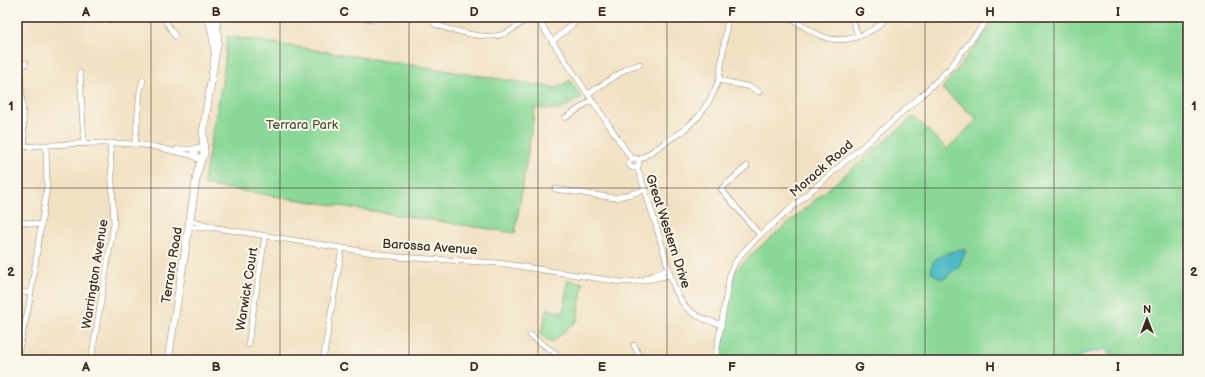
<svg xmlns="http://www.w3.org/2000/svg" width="1205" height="377" viewBox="0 0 1205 377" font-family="'Balsamiq Sans',sans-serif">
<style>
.green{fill:#89d897;stroke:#62815a}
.water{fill:#4dbac8;stroke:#447273}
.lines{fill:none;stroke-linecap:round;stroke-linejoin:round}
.stream{stroke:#4dbac8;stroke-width:1.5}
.street-casing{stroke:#968670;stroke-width:6}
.secondary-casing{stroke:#968670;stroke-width:8}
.street{stroke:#fff;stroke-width:5}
.secondary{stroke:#fff;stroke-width:7}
.grid{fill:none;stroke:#3b2a1e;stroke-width:1;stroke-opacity:0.55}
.labels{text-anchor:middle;stroke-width:4;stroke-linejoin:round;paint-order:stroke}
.park-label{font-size:13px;fill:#4e563c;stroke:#fbf7ec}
.street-label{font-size:13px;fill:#3b2a1e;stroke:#fbf7ec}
.neatline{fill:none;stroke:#3b2a1e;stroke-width:1.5}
.grid-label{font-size:13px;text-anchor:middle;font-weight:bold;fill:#3b2a1e}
</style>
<rect width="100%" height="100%" fill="#fbf7ec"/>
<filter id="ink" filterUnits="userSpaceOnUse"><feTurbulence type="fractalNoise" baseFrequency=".025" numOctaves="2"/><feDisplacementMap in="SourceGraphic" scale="8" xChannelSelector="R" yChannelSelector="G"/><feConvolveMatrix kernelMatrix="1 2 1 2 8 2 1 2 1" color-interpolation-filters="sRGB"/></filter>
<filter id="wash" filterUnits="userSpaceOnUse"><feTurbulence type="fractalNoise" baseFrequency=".012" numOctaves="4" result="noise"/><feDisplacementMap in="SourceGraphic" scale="16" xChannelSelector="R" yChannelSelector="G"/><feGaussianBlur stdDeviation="0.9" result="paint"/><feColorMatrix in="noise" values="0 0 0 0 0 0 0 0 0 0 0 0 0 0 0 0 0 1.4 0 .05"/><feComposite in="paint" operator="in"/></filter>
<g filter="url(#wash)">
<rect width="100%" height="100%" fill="#f1e1c3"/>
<!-- green -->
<g class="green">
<polygon points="997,17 1188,17 1188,360 1110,360 1110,351 1108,350 1105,349 1082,354 1079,360 720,360 734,272 754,252 914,116 947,149 977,119 942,89"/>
<polygon points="227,36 557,88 570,80 581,98 559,110 535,108 515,233 203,185 224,71"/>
<polygon points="568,280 583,283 577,321 551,343 540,334 544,324 546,309 563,312"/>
</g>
<!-- water -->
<path class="water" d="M960,249h5l1,2 -8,17 -7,4 -4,5 -6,2 -9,-6c-5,-16 17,-20 28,-24z"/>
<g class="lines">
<!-- stream -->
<polyline class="stream" points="1079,360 1082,354 1105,349 1108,349 1110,351 1110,360"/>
</g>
</g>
<g filter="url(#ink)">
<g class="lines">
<!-- street casing -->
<g class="street-casing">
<g id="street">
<polyline points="163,17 175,36"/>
<polyline points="358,17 372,19"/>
<polyline points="536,17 631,158"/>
<path d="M786,17c12,5 22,12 33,18 22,11 53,1 67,-18"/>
<polyline points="852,17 858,36"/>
<polyline points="112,21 117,17"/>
<path d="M434,24c16,6 53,17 69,10 10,-3 18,-11 26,-17"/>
<polyline points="552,42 581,17"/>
<polyline points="80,73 84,144"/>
<polyline points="719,80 750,87 759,92"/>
<polyline points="588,94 628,68 640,64"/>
<polyline points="565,118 592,100"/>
<polyline points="135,144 140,91 143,80"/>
<path d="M17,147c39,-2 78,-6 117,-3 21,1 40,8 61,12"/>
<polyline points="25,147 20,70 26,63"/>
<polyline points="177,149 196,149"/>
<circle cx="634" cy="163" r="5"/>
<polyline points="639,160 684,130 699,116 711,98 719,80 728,17"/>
<polyline points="747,166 721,189 760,235"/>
<path d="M637,167c11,29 19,59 28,89 4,15 8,33 17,46 9,13 24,19 39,22"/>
<polyline points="555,189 615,198 645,190"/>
<polyline points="190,220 214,227"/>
<polyline points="17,221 41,225"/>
<path d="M189,226l10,2h18l181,29 101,6 122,19c17,0 33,-3 49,-7"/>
<polyline points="646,278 669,269"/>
<polyline points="17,291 30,293"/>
<polyline points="530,335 555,353 555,355 554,360"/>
<polyline points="248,345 265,236"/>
<polyline points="634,345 638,353 639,360"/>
<polyline points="17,358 29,305 47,186 46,146"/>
<polyline points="91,360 114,223 110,143"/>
<polyline points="323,360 342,248"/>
<path d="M715,360l15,-87c6,-16 18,-26 30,-38l162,-140 27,-26 40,-52"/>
</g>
</g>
<!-- secondary casing -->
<g class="secondary-casing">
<g id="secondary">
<polyline points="208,17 212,31 215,52"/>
<circle cx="199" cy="153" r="5"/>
<polyline points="204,151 203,133 215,56 218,41 216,17"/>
<polyline points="168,360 197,174 202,157"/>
</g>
</g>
<!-- street -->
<use href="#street" class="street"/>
<!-- secondary -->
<use href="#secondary" class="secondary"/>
</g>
</g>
<!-- grid -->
<path class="grid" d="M151,17v343M280,17v343M409,17v343M538,17v343M667,17v343M796,17v343M925,17v343M1054,17v343M17,188h1171"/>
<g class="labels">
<!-- park labels -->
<g class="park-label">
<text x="302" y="129">Terrara Park</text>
</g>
<!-- street labels -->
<g class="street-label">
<text transform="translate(821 168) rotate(-41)" y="5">Morack Road</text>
<text transform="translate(669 231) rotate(72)" y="5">Great Western Drive</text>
<text transform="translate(430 246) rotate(4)" y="5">Barossa Avenue</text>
<text transform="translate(171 265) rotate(-81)" y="5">Terrara Road</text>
<text transform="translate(94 274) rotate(-81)" y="5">Warrington Avenue</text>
<text transform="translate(246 289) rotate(-81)" y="5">Warwick Court</text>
</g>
</g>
<!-- margin -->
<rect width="1205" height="377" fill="none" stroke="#fbf7ec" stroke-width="44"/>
<!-- north arrow -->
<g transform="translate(1147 319)" stroke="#fbf7ec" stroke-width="3" paint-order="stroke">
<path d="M0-3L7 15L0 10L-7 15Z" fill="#3b2a1e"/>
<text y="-6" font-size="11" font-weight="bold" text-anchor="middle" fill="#3b2a1e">N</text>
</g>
<rect x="22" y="22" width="1161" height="333" class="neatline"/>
<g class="grid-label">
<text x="86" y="16">A</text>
<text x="216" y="16">B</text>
<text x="344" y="16">C</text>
<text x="474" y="16">D</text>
<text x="602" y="16">E</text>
<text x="732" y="16">F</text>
<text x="860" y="16">G</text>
<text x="990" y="16">H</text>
<text x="1118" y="16">I</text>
<text x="11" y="110">1</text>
<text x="1194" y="110">1</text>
<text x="11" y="276">2</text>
<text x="1194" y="276">2</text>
<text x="86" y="371">A</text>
<text x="216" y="371">B</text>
<text x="344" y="371">C</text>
<text x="474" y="371">D</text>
<text x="602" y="371">E</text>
<text x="732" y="371">F</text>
<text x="860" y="371">G</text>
<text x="990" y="371">H</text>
<text x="1118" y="371">I</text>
</g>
</svg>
